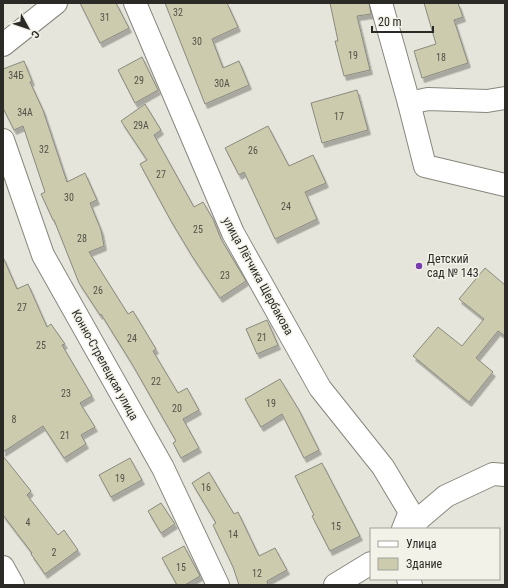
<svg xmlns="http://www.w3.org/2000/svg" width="508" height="588" viewBox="0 0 508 588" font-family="'Roboto Condensed',sans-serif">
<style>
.building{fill:#cccbad;stroke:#8a8a80;filter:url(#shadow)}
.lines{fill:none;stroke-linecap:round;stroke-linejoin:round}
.minor-casing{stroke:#88877e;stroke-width:24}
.minor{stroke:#fff;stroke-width:22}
.poi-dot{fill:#793bb0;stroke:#f3f2e8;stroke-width:1.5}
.labels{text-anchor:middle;stroke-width:3;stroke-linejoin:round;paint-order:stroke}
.number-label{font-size:10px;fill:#535248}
.poi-label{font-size:12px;fill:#2b2a27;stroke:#f3f2e8;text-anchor:start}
.street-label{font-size:12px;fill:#2b2a27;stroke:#f3f2e8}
</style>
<defs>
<filter id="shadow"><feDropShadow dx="2.5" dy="4.5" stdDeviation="0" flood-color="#0004"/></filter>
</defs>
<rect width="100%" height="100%" fill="#e5e5db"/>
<!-- building -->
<g class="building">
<polygon points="80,3 116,3 129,28 100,43"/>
<polygon points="165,3 227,3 238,27 212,39 223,68 239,61 249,85 205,104"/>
<polygon points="330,3 369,3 371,14 357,16 370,70 344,76 335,41 338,41"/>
<polygon points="424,3 458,3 463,17 454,20 468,63 422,78 414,51 436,44"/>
<polygon points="142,57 158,90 135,103 118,70"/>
<polygon points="24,61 32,81 30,82 43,110 67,182 85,173 97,200 90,203 101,230 104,246 89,252 128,314 133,311 156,349 153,351 178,393 187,388 199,410 183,419 199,448 181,458 173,443 176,441 132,364 101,314 100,315 79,283 54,220 53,220 41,194 45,192 23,126 14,130 3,108 3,69"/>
<polygon points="357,90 368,130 322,143 311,103"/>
<polygon points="145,104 161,130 154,135 194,207 203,202 213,219 221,239 246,281 220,298 192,256 171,221 140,164 147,160 121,121"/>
<polygon points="268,126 289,166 313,155 326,183 305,192 317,219 275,239 244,172 239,175 225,148"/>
<polygon points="3,257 17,289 28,284 47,327 51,324 65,344 62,345 92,396 80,403 95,427 81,435 86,444 64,458 43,426 3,452"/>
<polygon points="485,268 505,285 505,336 498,331 476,358 493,372 469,402 413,356 438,327 462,346 484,319 459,299"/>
<polygon points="267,320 278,345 257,354 246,329"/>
<polygon points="280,379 299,410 319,450 304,458 282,414 261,427 245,399"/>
<polygon points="3,456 31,491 27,495 58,535 64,530 78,550 45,574 31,554 32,553 3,515"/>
<polygon points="130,458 142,480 111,497 99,475"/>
<polygon points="322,463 360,536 330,551 312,516 314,515 295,476"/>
<polygon points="209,472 234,514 238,512 259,556 275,548 287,570 267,581 268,585 239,585 233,567 213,525 216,523 192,483"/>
<polygon points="161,503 175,524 161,533 148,511"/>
<polygon points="184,546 200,576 185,585 177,585 162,558"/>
</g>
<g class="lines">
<!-- minor casing -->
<g class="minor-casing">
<g id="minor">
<polyline points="135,3 233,233 320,388 383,467 410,512 403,529"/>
<polyline points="381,3 409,103 425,166 505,185"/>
<polyline points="3,45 56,3"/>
<polyline points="409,103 428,99 487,101 505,98"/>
<polyline points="3,140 43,255 163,468 218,585"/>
<polyline points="412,529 420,518 446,496 493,474 505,475"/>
<polyline points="3,567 13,585"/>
<polyline points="408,579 411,585"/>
<polyline points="335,585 371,563"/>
</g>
</g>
<!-- minor -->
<use href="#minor" class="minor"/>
</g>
<!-- markers -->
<circle class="poi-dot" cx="419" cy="266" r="4"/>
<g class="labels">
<!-- number labels -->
<g class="number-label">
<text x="178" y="16">32</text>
<text x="105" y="21">31</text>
<text x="197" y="45">30</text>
<text x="353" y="59">19</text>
<text x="441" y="61">18</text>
<text x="16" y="79">34Б</text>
<text x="139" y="84">29</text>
<text x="222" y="87">30А</text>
<text x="25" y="116">34А</text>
<text x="339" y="120">17</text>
<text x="141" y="129">29А</text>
<text x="44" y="153">32</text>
<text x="253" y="154">26</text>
<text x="161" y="178">27</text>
<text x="69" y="201">30</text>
<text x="286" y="210">24</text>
<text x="198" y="233">25</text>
<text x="82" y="242">28</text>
<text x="225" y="279">23</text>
<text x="98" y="294">26</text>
<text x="22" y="311">27</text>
<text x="262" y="341">21</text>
<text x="132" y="342">24</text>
<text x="41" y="349">25</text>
<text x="156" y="385">22</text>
<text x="66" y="397">23</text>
<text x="271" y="407">19</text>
<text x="177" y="412">20</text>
<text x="14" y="423">8</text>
<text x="65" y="439">21</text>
<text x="120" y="482">19</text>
<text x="206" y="491">16</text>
<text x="28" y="526">4</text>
<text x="336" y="530">15</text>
<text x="233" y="538">14</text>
<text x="54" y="556">2</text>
<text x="181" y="571">15</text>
<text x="257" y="577">12</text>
</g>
<!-- poi labels -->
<g class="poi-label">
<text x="427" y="263">Детский<tspan x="427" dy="14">сад № 143</tspan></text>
</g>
<!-- street labels -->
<g class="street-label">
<text transform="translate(258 276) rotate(61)" y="4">улица Лётчика Щербакова</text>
<text transform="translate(105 365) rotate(61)" y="4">Конно-Стрелецкая улица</text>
</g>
</g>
<!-- border -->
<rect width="508" height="588" fill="none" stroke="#2b2a27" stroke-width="8"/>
<!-- legend -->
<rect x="370" y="528" width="130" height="52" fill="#f3f2e8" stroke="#a3a29b"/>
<rect x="378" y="541" width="20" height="6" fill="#ffffff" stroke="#a3a29b"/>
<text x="406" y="548" font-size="12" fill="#2b2a27">Улица</text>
<rect x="378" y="558" width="20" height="12" fill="#cccbad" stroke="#a3a29b"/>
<text x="406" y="568" font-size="12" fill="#2b2a27">Здание</text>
<!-- north arrow -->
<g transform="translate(28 28) rotate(130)" stroke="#f3f2e8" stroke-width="3" paint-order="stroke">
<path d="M0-3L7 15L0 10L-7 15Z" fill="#2b2a27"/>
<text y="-6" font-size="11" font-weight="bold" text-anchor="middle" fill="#2b2a27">С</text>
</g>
<!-- scale -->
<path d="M372 26v6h61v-6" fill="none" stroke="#2b2a27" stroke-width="2"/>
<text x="378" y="26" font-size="12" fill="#2b2a27" stroke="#f3f2e8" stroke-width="3" paint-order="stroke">20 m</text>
</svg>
